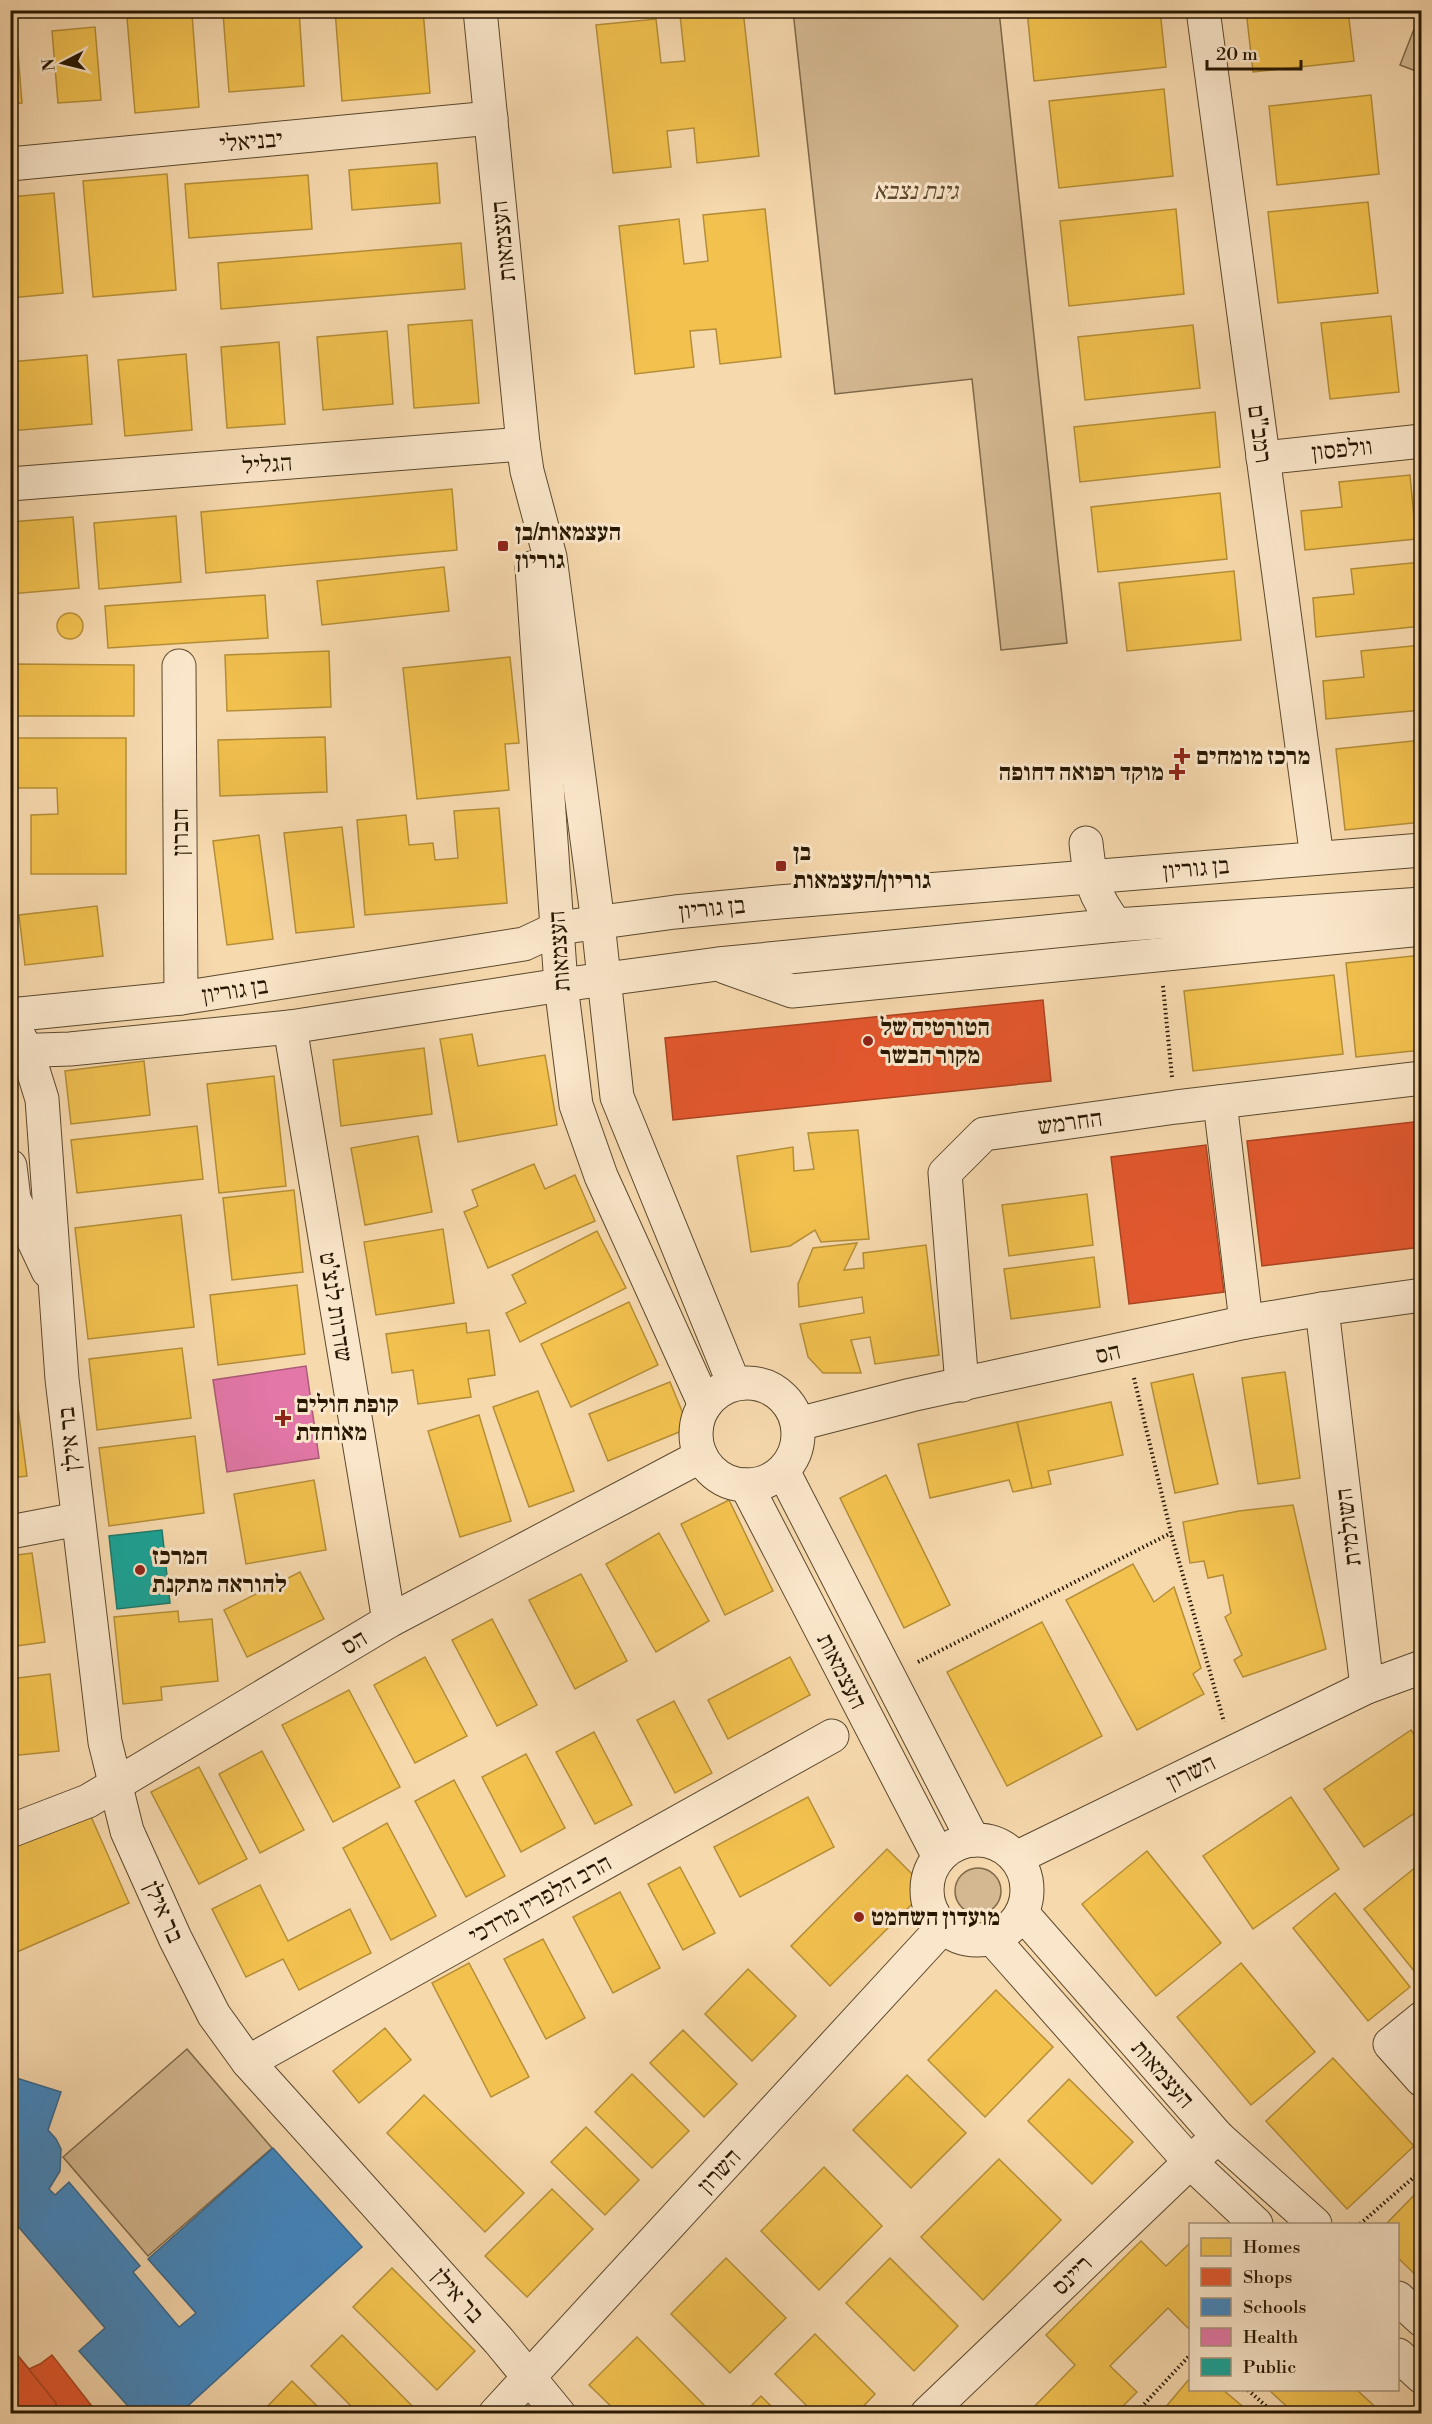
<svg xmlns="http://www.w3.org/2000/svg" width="1432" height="2424" viewBox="0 0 1432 2424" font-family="'Libre Bodoni','Frank Ruhl Libre',serif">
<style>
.green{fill:#d4b891;stroke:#7e6849;stroke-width:1.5}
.homes{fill:#f2c14e;stroke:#b58e37;stroke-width:1.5}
.shops{fill:#e4572e;stroke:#ab4420;stroke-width:1.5}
.schools{fill:#3f88c5;stroke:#38668a;stroke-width:1.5}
.health{fill:#e377a8;stroke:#ab5a76;stroke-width:1.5}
.public{fill:#17a398;stroke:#1c796b;stroke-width:1.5}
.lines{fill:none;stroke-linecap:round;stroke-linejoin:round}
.minor-casing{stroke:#5b482c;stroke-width:35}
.path{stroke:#271701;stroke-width:4;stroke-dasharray:1.5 3;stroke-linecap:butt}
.minor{stroke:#fae6ca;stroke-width:33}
.poi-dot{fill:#8f2418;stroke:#fae6ca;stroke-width:2}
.labels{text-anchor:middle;stroke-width:6;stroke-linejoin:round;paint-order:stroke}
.street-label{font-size:24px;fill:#271701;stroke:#fae6ca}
.park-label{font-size:24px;font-style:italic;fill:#5b472c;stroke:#fae6ca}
.poi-label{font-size:24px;font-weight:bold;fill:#271701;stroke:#fae6ca;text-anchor:start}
</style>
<rect width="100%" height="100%" fill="#f7d9ae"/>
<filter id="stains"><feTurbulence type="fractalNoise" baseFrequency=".00333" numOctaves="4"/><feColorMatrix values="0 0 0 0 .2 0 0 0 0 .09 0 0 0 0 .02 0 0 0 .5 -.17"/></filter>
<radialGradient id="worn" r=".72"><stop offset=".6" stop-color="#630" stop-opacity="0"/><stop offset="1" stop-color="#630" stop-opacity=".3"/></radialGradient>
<!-- green -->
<g class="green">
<polygon points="793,11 999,11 1067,643 1001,650 972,379 835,394"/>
<polygon points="1421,11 1421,73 1400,65"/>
<circle cx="978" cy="1891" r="23"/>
<polygon points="187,2049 272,2148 148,2256 63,2157"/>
</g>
<!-- homes -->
<g class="homes">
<polygon points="248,10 299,10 304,86 229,92 223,13"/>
<polygon points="335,10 423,10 430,93 342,101"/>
<polygon points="725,10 743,10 759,156 697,163 694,128 667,131 671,167 613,173 596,25 656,19 661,63 685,61 680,15"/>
<polygon points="1027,10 1160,10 1166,67 1034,81"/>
<polygon points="1246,10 1348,10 1354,61 1253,72"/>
<polygon points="192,14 199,107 135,113 127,18"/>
<polygon points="16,27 22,103 10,104 10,28"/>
<polygon points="95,27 101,100 58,103 52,31"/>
<polygon points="1164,89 1173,176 1059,188 1049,101"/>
<polygon points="1371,95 1379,174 1277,185 1269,106"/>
<polygon points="437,163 440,203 352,210 349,170"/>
<polygon points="167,174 176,290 93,297 83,181"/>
<polygon points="308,175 312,229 189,238 185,184"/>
<polygon points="54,193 63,293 10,298 10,197"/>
<polygon points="1368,202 1378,293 1278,303 1268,212"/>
<polygon points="765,209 781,357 720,364 716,329 690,331 694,367 635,374 619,226 679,219 684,264 708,261 703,215"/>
<polygon points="1176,209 1184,294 1069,306 1060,221"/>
<polygon points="461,243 465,289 221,309 218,263"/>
<polygon points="1391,316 1399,392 1330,399 1321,323"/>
<polygon points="472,320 479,403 414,408 408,325"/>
<polygon points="1193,325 1200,388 1085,400 1078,337"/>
<polygon points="387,331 393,404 323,410 317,337"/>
<polygon points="279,342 285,424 227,428 221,347"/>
<polygon points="186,354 192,430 125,436 118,360"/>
<polygon points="87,355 92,424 10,431 10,362"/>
<polygon points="1215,412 1220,467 1080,482 1074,427"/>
<polygon points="1410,475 1416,539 1305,550 1301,511 1342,507 1339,482"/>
<polygon points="452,489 457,550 206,573 201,512"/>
<polygon points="1220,493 1227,559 1098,572 1091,507"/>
<polygon points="176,516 181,582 99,589 94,523"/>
<polygon points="73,517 79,588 10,594 10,522"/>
<polygon points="1422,562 1422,626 1316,637 1313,598 1354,594 1351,569"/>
<polygon points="444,567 449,611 322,625 317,581"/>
<polygon points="1234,571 1241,640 1127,651 1119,583"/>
<polygon points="265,595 268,638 108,648 105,606"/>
<circle cx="70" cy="626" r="13"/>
<polygon points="1422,645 1422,710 1326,719 1323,681 1364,677 1361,651"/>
<polygon points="329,651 331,707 227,711 225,655"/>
<polygon points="510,657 519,743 505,744 509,790 417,799 403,668"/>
<polygon points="13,664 134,665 134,716 13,716"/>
<polygon points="325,737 327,792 220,796 218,740"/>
<polygon points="14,738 126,738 126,874 31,874 31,815 58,814 57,788 14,788"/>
<polygon points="1422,740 1422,822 1345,830 1336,749"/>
<polygon points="499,808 507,903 365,915 357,820 406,815 409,845 433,843 435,860 458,858 454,811"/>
<polygon points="342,827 354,927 296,933 284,833"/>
<polygon points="259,835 273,939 227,945 213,841"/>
<polygon points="97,906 103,956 25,965 19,915"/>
<polygon points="1422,955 1422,1050 1356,1057 1346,963"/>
<polygon points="1334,975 1343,1054 1193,1071 1184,991"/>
<polygon points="472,1034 478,1066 545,1055 557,1125 458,1142 440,1039"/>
<polygon points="424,1048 432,1114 341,1126 333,1060"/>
<polygon points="144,1061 150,1115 71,1124 65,1071"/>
<polygon points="274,1076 286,1186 219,1193 207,1084"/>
<polygon points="197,1126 203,1179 77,1193 71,1140"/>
<polygon points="858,1130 869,1239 821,1242 815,1230 790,1246 751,1252 737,1156 793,1147 794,1171 814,1169 808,1133"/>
<polygon points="418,1136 432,1212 365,1225 351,1148"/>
<polygon points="534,1164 545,1189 575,1175 595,1221 488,1268 464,1212 478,1206 472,1190"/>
<polygon points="294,1190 303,1272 232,1280 223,1198"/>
<polygon points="1087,1194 1093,1245 1009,1256 1002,1205"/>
<polygon points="181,1215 194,1327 88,1339 75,1228"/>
<polygon points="443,1229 454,1303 376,1315 364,1242"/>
<polygon points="597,1231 626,1288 520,1342 506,1313 526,1303 512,1275"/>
<polygon points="857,1243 844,1270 864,1268 863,1253 926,1245 939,1355 875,1364 870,1337 851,1340 861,1373 823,1373 808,1357 800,1324 864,1313 862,1297 799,1307 798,1284 813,1248"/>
<polygon points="1094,1257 1100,1307 1011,1319 1004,1269"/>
<polygon points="297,1285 305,1354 218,1365 210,1295"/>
<polygon points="629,1302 658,1365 571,1407 541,1344"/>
<polygon points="466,1323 467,1333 489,1330 495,1375 468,1379 471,1397 418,1404 413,1370 392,1373 386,1334"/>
<polygon points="182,1348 191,1418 97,1430 89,1359"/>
<polygon points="1285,1372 1300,1478 1258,1484 1242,1378"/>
<polygon points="1193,1374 1218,1484 1175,1493 1151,1383"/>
<polygon points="670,1382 689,1428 608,1461 589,1414"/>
<polygon points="10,1386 15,1386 27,1476 10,1478"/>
<polygon points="538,1391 574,1491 529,1507 493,1407"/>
<polygon points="1111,1402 1123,1455 1048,1471 1051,1484 1032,1488 1017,1422"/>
<polygon points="479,1415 511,1521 460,1537 428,1431"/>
<polygon points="1017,1422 1032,1488 1013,1492 1009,1480 930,1498 918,1444"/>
<polygon points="195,1436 204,1513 109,1526 99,1448"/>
<polygon points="886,1475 950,1605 904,1628 840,1498"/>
<polygon points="314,1480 326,1550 246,1564 234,1494"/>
<polygon points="729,1500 773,1591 725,1615 681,1524"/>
<polygon points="1293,1505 1326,1649 1243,1677 1234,1660 1242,1655 1225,1617 1231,1613 1223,1575 1208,1578 1204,1561 1190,1563 1183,1522 1239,1511"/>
<polygon points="659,1533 709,1621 656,1652 606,1564"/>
<polygon points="32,1553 45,1642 10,1647 10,1556"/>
<polygon points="1133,1564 1154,1602 1174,1587 1201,1668 1193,1674 1204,1694 1137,1730 1066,1600"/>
<polygon points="300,1572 324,1619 247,1657 224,1610"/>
<polygon points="581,1574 627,1661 575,1689 529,1600"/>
<polygon points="178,1611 179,1622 212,1619 218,1681 161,1687 162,1700 123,1704 114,1617"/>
<polygon points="492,1619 537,1705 497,1726 452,1640"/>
<polygon points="1042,1622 1102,1736 1007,1786 947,1672"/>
<polygon points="425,1657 467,1736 415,1763 374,1685"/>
<polygon points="790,1657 810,1695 728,1739 708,1700"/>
<polygon points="50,1674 59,1751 10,1756 10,1679"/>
<polygon points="349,1690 400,1787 333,1822 282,1725"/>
<polygon points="674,1701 712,1773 675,1793 637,1720"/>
<polygon points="1411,1730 1422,1746 1422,1808 1364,1847 1324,1789"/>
<polygon points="594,1732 632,1805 595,1824 556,1752"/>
<polygon points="262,1751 304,1830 260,1853 219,1774"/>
<polygon points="526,1754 565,1828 521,1852 482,1777"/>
<polygon points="199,1767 247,1859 199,1884 151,1792"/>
<polygon points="454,1780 505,1876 466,1897 415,1801"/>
<polygon points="808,1797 834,1847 740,1897 714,1847"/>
<polygon points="1291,1797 1339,1869 1253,1929 1203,1856"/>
<polygon points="89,1812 129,1903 10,1955 10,1846"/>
<polygon points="387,1823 436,1916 391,1940 343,1848"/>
<polygon points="887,1849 927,1889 830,1986 791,1946"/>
<polygon points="1147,1851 1221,1943 1156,1996 1082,1904"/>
<polygon points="1422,1862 1422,1975 1419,1977 1364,1909"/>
<polygon points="680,1867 715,1933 683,1950 648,1884"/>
<polygon points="260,1885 288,1941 350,1909 371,1953 299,1990 283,1959 246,1977 212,1909"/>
<polygon points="620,1892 660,1968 613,1993 573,1917"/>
<polygon points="1335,1893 1410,1987 1368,2021 1293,1928"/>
<polygon points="543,1939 585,2018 546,2039 504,1959"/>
<polygon points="469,1963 529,2077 491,2097 432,1983"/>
<polygon points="1241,1963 1315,2052 1251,2105 1177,2017"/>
<polygon points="748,1969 796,2016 752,2061 705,2014"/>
<polygon points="996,1990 1053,2047 985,2117 928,2060"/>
<polygon points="385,2028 411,2060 359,2103 333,2071"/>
<polygon points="683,2030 737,2084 704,2117 650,2063"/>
<polygon points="1333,2058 1414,2146 1347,2209 1266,2121"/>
<polygon points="632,2074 689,2131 652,2168 595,2112"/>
<polygon points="907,2075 966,2133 911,2188 853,2130"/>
<polygon points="1069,2079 1133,2142 1092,2184 1028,2121"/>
<polygon points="424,2095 524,2193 485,2232 387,2133"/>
<polygon points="586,2127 639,2180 605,2215 551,2162"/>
<polygon points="999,2159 1061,2220 983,2300 921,2237"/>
<polygon points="824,2167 882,2226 819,2290 761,2231"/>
<polygon points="1422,2187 1422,2281 1398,2258 1398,2224 1386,2224"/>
<polygon points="552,2189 593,2229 527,2297 485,2256"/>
<polygon points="1141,2241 1166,2266 1190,2243 1190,2325 1188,2328 1168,2308 1110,2366 1137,2392 1115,2414 1027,2414 1075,2365 1046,2335"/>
<polygon points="726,2258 786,2318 730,2373 671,2314"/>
<polygon points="890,2258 958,2326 914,2371 846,2303"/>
<polygon points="392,2268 475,2351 437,2390 353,2307"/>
<polygon points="815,2334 875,2394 856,2414 815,2414 775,2374"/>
<polygon points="342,2335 420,2414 359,2414 311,2366"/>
<polygon points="637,2337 705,2406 698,2414 619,2414 589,2385"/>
<polygon points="1190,2378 1190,2390 1223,2390 1252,2414 1170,2414 1164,2409"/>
<polygon points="292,2381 325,2414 260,2414"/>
<polygon points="10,2385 23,2390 29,2397 32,2414 10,2414"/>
<polygon points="1269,2390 1357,2390 1383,2414 1295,2414"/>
<polygon points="761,2396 779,2414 743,2414"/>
</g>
<!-- shops -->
<g class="shops">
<polygon points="1043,1000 1051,1081 673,1120 665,1038"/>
<polygon points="1422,1121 1422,1247 1262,1266 1247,1141"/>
<polygon points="1206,1145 1224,1292 1129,1304 1111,1157"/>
<polygon points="10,2346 29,2369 40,2364 52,2355 98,2414 10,2414"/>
<polygon points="10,2346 56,2403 56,2414 10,2414"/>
</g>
<!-- schools -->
<polygon class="schools" points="10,2076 61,2092 48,2130 56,2139 61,2149 60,2171 49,2189 55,2195 69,2182 140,2266 133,2272 179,2327 196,2313 148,2259 273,2148 362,2247 179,2414 135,2414 79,2351 105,2328 10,2217"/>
<!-- health -->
<polygon class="health" points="306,1366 319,1458 227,1472 213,1380"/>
<!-- public -->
<polygon class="public" points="162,1530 170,1603 117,1609 109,1536"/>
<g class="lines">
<!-- minor casing -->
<g class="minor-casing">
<g id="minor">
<polyline points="480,10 523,444 527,471 550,557 598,923 617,1097 734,1384"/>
<polyline points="1203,10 1317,858"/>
<polyline points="10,164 491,118"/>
<polyline points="1263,458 1422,441"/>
<polyline points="10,484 523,444"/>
<polyline points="532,568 561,985 576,1105 601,1176 705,1405"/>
<polyline points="179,666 181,998"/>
<path d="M1086,843c4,38 7,51 30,82"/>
<polyline points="725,967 792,991 1422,929"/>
<polyline points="10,1015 181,998 524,944 558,928 675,912 779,902 1422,850"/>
<polyline points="10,1020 27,1051 42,1099 62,1379 105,1742 127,1831 175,1938 214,2015 248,2062 499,2341 559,2414"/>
<polyline points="290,1027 389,1621"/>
<polyline points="10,1051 70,1049 290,1027 561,985 718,964 1116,925 1422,904"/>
<polyline points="1220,1102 1246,1322"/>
<polyline points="10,1166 14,1199 48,1271"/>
<polyline points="1322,1309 1367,1687 1422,1667"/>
<circle cx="747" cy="1434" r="51"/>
<polyline points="962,1385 945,1173 984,1134 1176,1107 1422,1078"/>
<polyline points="798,1424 911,1395 1246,1322 1322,1309 1422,1295"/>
<polyline points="783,1471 973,1840"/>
<polyline points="746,1485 939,1857"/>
<polyline points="10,1532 78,1519"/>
<polyline points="10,1831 88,1801 389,1621 701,1456"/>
<circle cx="977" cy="1890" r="50"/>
<polyline points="1016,1858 1367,1687"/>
<polyline points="1022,1913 1218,2137 1315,2224"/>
<polyline points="992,1938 1190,2162 1256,2224"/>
<polyline points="1422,2018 1390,2044 1422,2080"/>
<polyline points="248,2062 832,1736"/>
<polyline points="1398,2298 1422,2320"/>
<polyline points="1398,2355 1422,2377"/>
<polyline points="495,2414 943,1927"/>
<polyline points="927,2414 1190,2162 1218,2137"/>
</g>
</g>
<!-- path -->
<g class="path">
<polyline points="1163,986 1172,1077"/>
<polyline points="1134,1378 1171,1533 1224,1722"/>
<polyline points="918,1662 1171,1533"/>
<polyline points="1360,2224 1422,2170"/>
<polyline points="1248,2390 1275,2414"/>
<polyline points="1135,2414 1190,2355"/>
</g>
<!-- minor -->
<use href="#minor" class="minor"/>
</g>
<!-- markers -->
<g class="poi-dot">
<rect x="497" y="540" width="12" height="12" rx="3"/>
<path d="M1179 747h6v6h6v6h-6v6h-6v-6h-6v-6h6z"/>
<path d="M1174 763h6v6h6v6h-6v6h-6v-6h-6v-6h6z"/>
<rect x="775" y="860" width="12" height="12" rx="3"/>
<circle cx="868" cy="1041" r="6"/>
<path d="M280 1409h6v6h6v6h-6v6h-6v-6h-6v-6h6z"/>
<circle cx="140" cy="1570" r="6"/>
<circle cx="859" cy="1917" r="6"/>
</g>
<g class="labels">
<!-- street labels -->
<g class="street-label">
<text transform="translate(251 141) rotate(-5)" y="8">יבניאלי</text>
<text transform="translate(503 241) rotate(-96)" y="8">העצמאות</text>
<text transform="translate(1260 434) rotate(82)" y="8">רמב"ם</text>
<text transform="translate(1342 449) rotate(-6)" y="8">וולפסון</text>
<text transform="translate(267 464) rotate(-4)" y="8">הגליל</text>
<text transform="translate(180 832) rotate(-90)" y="8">חברון</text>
<text transform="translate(1196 868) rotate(-5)" y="8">בן גוריון</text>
<text transform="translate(712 908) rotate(-6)" y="8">בן גוריון</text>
<text transform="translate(559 951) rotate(-94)" y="8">העצמאות</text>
<text transform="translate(235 990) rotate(-9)" y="8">בן גוריון</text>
<text transform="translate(1070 1122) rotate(-8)" y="8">החרמש</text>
<text transform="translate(336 1307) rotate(81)" y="8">שדרות לנצ'ט</text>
<text transform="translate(1108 1353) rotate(-13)" y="8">הס</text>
<text transform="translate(69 1439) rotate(-96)" y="8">בר אילן</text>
<text transform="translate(1348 1527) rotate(-97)" y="8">השולמית</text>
<text transform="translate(354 1642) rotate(-31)" y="8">הס</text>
<text transform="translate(842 1671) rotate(63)" y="8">העצמאות</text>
<text transform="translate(1191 1772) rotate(-26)" y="8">השרון</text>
<text transform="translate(540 1899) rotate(-29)" y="8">הרב הלפרין מרדכי</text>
<text transform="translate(164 1912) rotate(66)" y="8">בר אילן</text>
<text transform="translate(1163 2074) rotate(49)" y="8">העצמאות</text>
<text transform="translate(719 2171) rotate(-47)" y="8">השרון</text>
<text transform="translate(1072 2275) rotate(-44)" y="8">ריינס</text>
<text transform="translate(458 2295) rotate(48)" y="8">בר אילן</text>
</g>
<!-- park labels -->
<g class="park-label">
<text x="916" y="199">גינת נצבא</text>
</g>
<!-- poi labels -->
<g class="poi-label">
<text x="515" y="540">העצמאות/בן<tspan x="515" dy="28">גוריון</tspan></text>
<text x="1196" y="764">מרכז מומחים</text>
<text x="1164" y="780" text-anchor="end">מוקד רפואה דחופה</text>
<text x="793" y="860">בן<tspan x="793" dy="28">גוריון/העצמאות</tspan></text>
<text x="880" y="1035">הטורטיה של<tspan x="880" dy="28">מקור הבשר</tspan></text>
<text x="296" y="1412">קופת חולים<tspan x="296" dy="28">מאוחדת</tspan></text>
<text x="152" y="1564">המרכז<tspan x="152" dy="28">להוראה מתקנת</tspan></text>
<text x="871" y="1925">מועדון השחמט</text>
</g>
</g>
<!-- margin -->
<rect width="1432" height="2424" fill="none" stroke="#f7d9ae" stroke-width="36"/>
<rect x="12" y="12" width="1408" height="2400" fill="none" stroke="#271701" stroke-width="3"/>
<rect x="18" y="18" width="1396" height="2388" fill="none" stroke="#271701" stroke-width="1.5"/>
<!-- legend -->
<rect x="1189" y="2223" width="210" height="168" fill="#fae6ca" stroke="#a6937a" stroke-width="1.5"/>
<rect x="1201" y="2238" width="30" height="18" fill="#f2c14e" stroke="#a6937a" stroke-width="1.5"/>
<text x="1243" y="2253" font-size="18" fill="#271701">Homes</text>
<rect x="1201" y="2268" width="30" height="18" fill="#e4572e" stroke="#a6937a" stroke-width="1.5"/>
<text x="1243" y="2283" font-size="18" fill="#271701">Shops</text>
<rect x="1201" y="2298" width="30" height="18" fill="#3f88c5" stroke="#a6937a" stroke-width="1.5"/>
<text x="1243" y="2313" font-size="18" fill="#271701">Schools</text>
<rect x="1201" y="2328" width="30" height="18" fill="#e377a8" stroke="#a6937a" stroke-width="1.5"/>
<text x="1243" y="2343" font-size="18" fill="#271701">Health</text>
<rect x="1201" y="2358" width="30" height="18" fill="#17a398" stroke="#a6937a" stroke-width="1.5"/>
<text x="1243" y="2373" font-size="18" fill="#271701">Public</text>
<!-- north arrow -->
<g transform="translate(63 63) rotate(263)" stroke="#fae6ca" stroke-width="4.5" paint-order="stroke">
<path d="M0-4.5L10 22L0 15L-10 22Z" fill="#271701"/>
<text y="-9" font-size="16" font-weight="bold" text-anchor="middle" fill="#271701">N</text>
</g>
<!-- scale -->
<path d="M1207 60v9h94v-9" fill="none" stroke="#271701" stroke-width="3"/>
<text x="1216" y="60" font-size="18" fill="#271701" stroke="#fae6ca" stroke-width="4.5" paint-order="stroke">20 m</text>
<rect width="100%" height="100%" filter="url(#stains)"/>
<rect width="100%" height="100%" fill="url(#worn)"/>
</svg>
